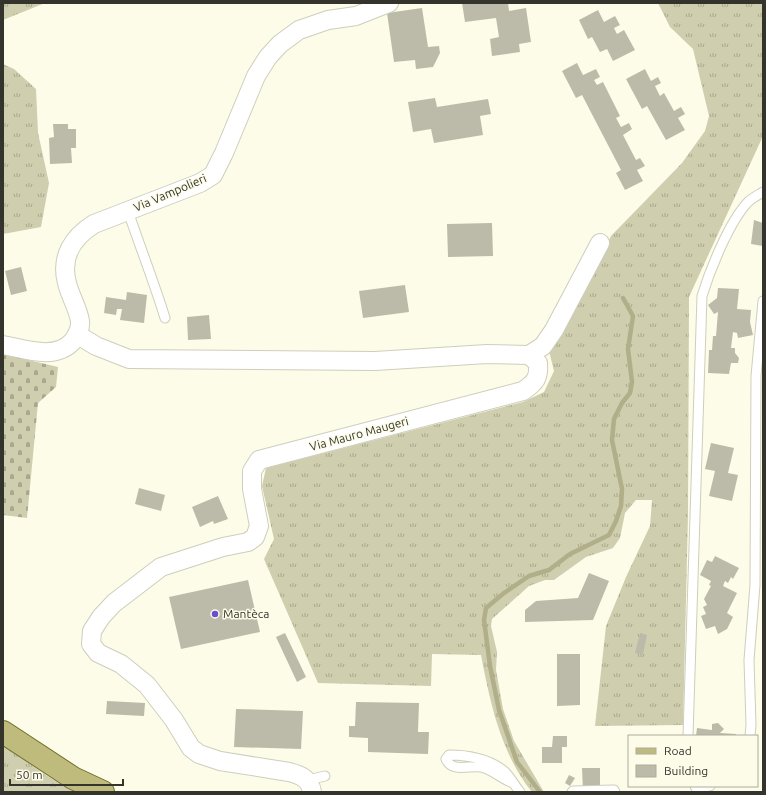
<svg xmlns="http://www.w3.org/2000/svg" width="766" height="795" viewBox="0 0 766 795" font-family="Ubuntu,sans-serif">
<style>
.grass{fill:url(#grass-tufts)}
.cemetery{fill:url(#cemetery-stones)}
.lines{fill:none;stroke-linecap:round;stroke-linejoin:round}
.stream{stroke:#b0af89;stroke-width:4.5}
.building{fill:#bcbba9}
.service-casing{stroke:#cecebc;stroke-width:11}
.minor-casing{stroke:#cecebc;stroke-width:20}
.primary-casing{stroke:#726e29;stroke-width:24}
.service{stroke:#fff;stroke-width:9}
.minor{stroke:#fff;stroke-width:18}
.primary{stroke:#bebb7d;stroke-width:22}
.poi-dot{fill:#6652cb;stroke:#fdfce9;stroke-width:1.5}
.labels{text-anchor:middle;stroke-width:3;stroke-linejoin:round;paint-order:stroke}
.street-label{font-size:12px;fill:#34342c;stroke:#fdfce9}
.poi-label{font-size:12px;fill:#34342c;stroke:#fdfce9;text-anchor:start}
</style>
<defs>
<pattern id="grass-tufts" width="24" height="20" patternUnits="userSpaceOnUse"><rect width="24" height="20" fill="#cfceae"/><path d="M3 7l-1-3M5 7V3M7 7l1-3M15 17l-1-3M17 17v-4M19 17l1-3" fill="none" stroke="#a9a88e"/></pattern>
<pattern id="cemetery-stones" width="16" height="16" patternUnits="userSpaceOnUse"><rect width="16" height="16" fill="#cfceae"/><path d="M2 7V4a2 2 0 0 1 4 0v3zM10 15v-3a2 2 0 0 1 4 0v3z" fill="#a9a88e"/></pattern>
</defs>
<rect width="100%" height="100%" fill="#fdfce9"/>
<!-- grass -->
<g class="grass">
<polygon points="3,3 45,3 3,20"/>
<path d="M658,3h105v133l-74,161 -1,217 -5,211 -88,1 11,-100 20,-49 24,-51 2,-26h-16l-11,13 -5,25 -7,10 -27,9 -32,23h-9l-16,6 -37,33 -1,7 6,26 -1,18 7,39 11,32 30,51h-12c-31,-38 -42,-90 -51,-137l-49,-1 -1,32 -113,-3 -54,-124 10,-20 -12,-53 4,-18 257,-66 21,-10 10,-21 -5,-20 50,-90 12,-25 71,-73 23,-32 4,-15 -16,-67 -23,-22z"/>
<polygon points="3,64 14,69 36,89 38,133 49,183 41,227 3,234"/>
<path d="M3,746c25,15 47,35 74,46h-74z"/>
</g>
<!-- cemetery -->
<polygon class="cemetery" points="3,354 58,367 56,387 38,403 27,518 3,515"/>
<g class="lines">
<!-- stream -->
<polyline class="stream" points="540,792 517,762 499,710 490,666 484,620 486,608 504,593 529,576 549,570 570,554 609,535 616,521 621,506 622,489 612,440 614,419 622,403 630,393 632,382 628,349 633,316 623,298"/>
</g>
<!-- building -->
<g class="building">
<polygon points="462,3 508,3 509,11 526,8 531,42 519,44 520,52 492,56 490,39 499,37 496,18 465,22"/>
<polygon points="422,8 428,47 439,46 440,53 433,67 416,69 415,60 394,62 387,13"/>
<polygon points="598,10 604,22 615,16 620,25 614,28 617,34 624,30 635,50 613,61 607,49 600,52 592,37 588,39 579,20"/>
<polygon points="577,63 583,75 596,69 600,77 594,80 597,85 603,82 620,116 616,118 621,127 629,123 632,129 623,135 636,160 640,158 645,166 637,170 643,181 625,190 616,173 621,170 582,95 576,98 562,71"/>
<polygon points="645,69 651,81 658,77 661,83 655,86 660,96 664,93 674,111 681,107 685,114 678,118 685,130 666,140 647,106 642,109 626,79"/>
<polygon points="435,98 437,107 488,99 491,114 480,116 483,135 434,143 431,129 413,132 408,102"/>
<polygon points="53,124 68,124 68,129 76,129 76,148 71,148 72,163 50,164 49,138 54,137"/>
<polygon points="754,220 763,223 763,246 751,244"/>
<polygon points="492,223 493,256 448,257 447,224"/>
<polygon points="21,267 27,291 11,295 5,271"/>
<polygon points="405,285 409,312 363,318 359,291"/>
<polygon points="718,288 739,289 737,309 751,310 750,322 753,335 738,338 737,333 733,332 731,348 735,348 735,353 739,358 738,363 731,363 729,374 708,373 709,350 712,350 713,336 716,336 718,312 714,314 708,305 717,298"/>
<polygon points="127,292 147,295 144,323 120,320 122,309 117,309 116,315 104,313 106,297 126,300"/>
<polygon points="209,315 211,339 188,340 187,317"/>
<polygon points="711,443 734,448 728,473 738,475 732,501 709,496 715,471 705,469"/>
<polygon points="139,488 165,495 161,511 135,504"/>
<polygon points="218,496 228,519 214,524 213,521 200,527 192,507"/>
<polygon points="715,556 739,568 733,579 731,577 728,583 725,581 723,586 737,593 727,613 733,617 727,629 718,634 715,626 706,629 701,616 706,614 703,607 707,605 704,599 711,586 709,585 711,581 700,575 707,560 712,562"/>
<polygon points="589,573 609,581 593,620 525,622 525,610 536,601 578,598"/>
<polygon points="248,580 260,632 181,649 169,597"/>
<polygon points="285,633 306,677 297,682 276,637"/>
<polygon points="640,633 647,635 643,655 635,653"/>
<polygon points="557,654 580,654 580,705 557,706"/>
<polygon points="107,701 145,703 144,716 106,714"/>
<polygon points="356,702 419,703 418,732 429,732 428,754 368,752 368,738 349,737 349,726 355,726"/>
<polygon points="236,709 303,711 301,749 234,747"/>
<polygon points="718,723 724,729 720,733 736,734 736,736 696,736 697,728 712,730 712,724"/>
<polygon points="553,736 567,736 567,747 562,747 562,763 542,763 542,747 552,747"/>
<polygon points="582,768 600,768 600,792 583,792"/>
<polygon points="569,775 575,778 570,786 565,783"/>
</g>
<g class="lines">
<!-- service casing -->
<g class="service-casing">
<g id="service">
<path d="M128,211c12,36 26,71 37,107"/>
<path d="M688,736l14,-440c8,-26 27,-74 46,-94 4,-4 10,-7 15,-10"/>
<polyline points="750,736 751,725 749,660 755,585 756,376 763,301"/>
<polyline points="308,780 325,776"/>
<path d="M513,783c-11,-4 -20,-13 -32,-16 -12,-2 -29,6 -35,-8l3,-4c19,0 41,4 56,17 5,5 10,14 15,20"/>
<polyline points="695,786 698,792"/>
<polyline points="572,792 573,791 614,790 615,792"/>
<polyline points="703,792 706,787 710,786"/>
</g>
</g>
<!-- minor casing -->
<g class="minor-casing">
<g id="minor">
<path d="M78,335l18,11 33,13 246,2 112,-7 42,1 9,8c1,15 -2,19 -15,28l-264,69 -7,11v18l7,37 -4,11 -7,5 -25,5 -62,20 -47,36 -13,14 -9,14 -1,13 7,9 23,11 26,21 27,35 17,28 8,6 21,7 69,11c12,3 21,7 23,20"/>
<path d="M3,345c22,4 52,16 70,-4 4,-6 8,-12 7,-20 -2,-13 -10,-25 -13,-38 -7,-26 6,-46 27,-59l106,-41 13,-8 11,-22 32,-77 12,-19 12,-13 19,-14 29,-10 28,-4 33,-13"/>
<polyline points="529,355 543,346 554,330 600,243"/>
</g>
</g>
<!-- primary casing -->
<g class="primary-casing">
<polyline id="primary" points="3,732 73,778 103,792"/>
</g>
<!-- service -->
<use href="#service" class="service"/>
<!-- minor -->
<use href="#minor" class="minor"/>
<!-- primary -->
<use href="#primary" class="primary"/>
</g>
<!-- markers -->
<circle class="poi-dot" cx="215" cy="614" r="4"/>
<g class="labels">
<!-- street labels -->
<g class="street-label">
<text transform="translate(170 193) rotate(-23)" y="4">Via Vampolieri</text>
<text transform="translate(359 434) rotate(-15)" y="4">Via Mauro Maugeri</text>
</g>
<!-- poi labels -->
<g class="poi-label">
<text x="223" y="618">Mantèca</text>
</g>
</g>
<!-- border -->
<rect width="766" height="795" fill="none" stroke="#34342c" stroke-width="8"/>
<!-- legend -->
<rect x="628" y="735" width="130" height="52" fill="#fdfce9" stroke="#adac9d"/>
<rect x="636" y="748" width="20" height="6" fill="#bebb7d" stroke="#adac9d"/>
<text x="664" y="755" font-size="12" fill="#34342c">Road</text>
<rect x="636" y="765" width="20" height="12" fill="#bcbba9" stroke="#adac9d"/>
<text x="664" y="775" font-size="12" fill="#34342c">Building</text>
<!-- scale -->
<path d="M10 779v6h113v-6" fill="none" stroke="#34342c" stroke-width="2"/>
<text x="16" y="779" font-size="12" fill="#34342c" stroke="#fdfce9" stroke-width="3" paint-order="stroke">50 m</text>
</svg>
